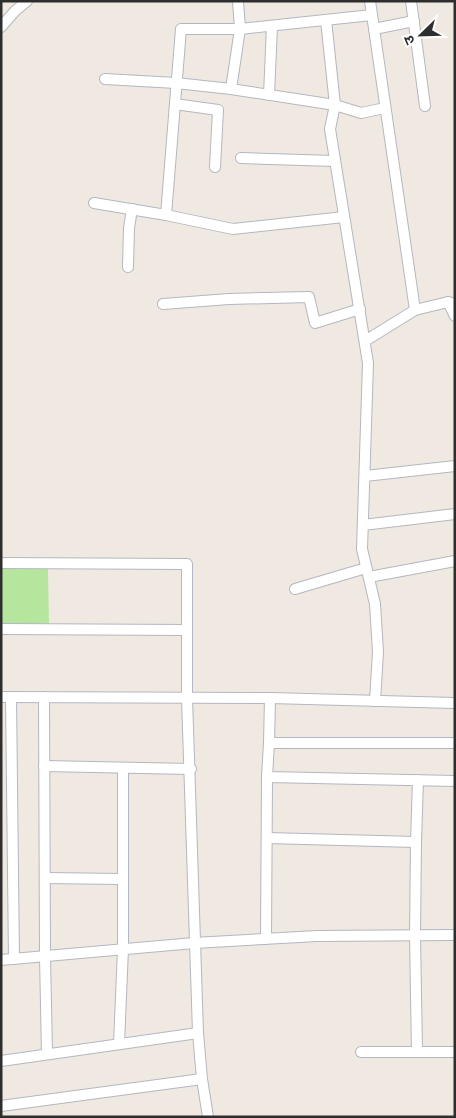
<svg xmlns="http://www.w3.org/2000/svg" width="456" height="1118" viewBox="0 0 456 1118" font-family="Karla,'Noto Sans Devanagari',sans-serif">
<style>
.green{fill:#b6e59e}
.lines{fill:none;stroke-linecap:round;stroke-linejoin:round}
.minor-casing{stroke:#b4b7c1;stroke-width:12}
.minor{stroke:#fff;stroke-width:10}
</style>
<rect width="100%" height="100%" fill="#efe9e1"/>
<!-- green -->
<polygon class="green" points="1,569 48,569 49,626 1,625"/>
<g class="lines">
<!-- minor casing -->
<g class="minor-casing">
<g id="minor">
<polyline points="370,1 415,310 448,302 455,304"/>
<polyline points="411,1 425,106"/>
<polyline points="326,20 335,105 330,129 368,363 362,549 375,604 378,652 375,701"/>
<polyline points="1,27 15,11 27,1"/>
<polyline points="374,29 414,21"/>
<polyline points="105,79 176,83 231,89 335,105 361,113 385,108"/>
<polyline points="231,89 240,29 238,1"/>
<polyline points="269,95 272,26"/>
<polyline points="175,104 218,110 215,167"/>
<polyline points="241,158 335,161"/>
<polyline points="94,203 166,215 233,229 344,217"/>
<polyline points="166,215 181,29 240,29 372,15"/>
<polyline points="128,267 129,228 132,209"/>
<polyline points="448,302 455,316"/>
<polyline points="163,304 229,299 309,297 315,323 360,309"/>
<polyline points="365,341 415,310"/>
<polyline points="365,476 455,466"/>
<polyline points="363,525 455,514"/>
<polyline points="1,563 187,564 187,698 198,1033"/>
<polyline points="369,577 455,561"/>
<polyline points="295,589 366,568"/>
<polyline points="1,629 187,630"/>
<polyline points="1,697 270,698 455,703"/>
<polyline points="11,697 14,959"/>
<polyline points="44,697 45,956 47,1054"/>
<polyline points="270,698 269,743 455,743"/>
<polyline points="269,743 267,777 455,781"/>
<polyline points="44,766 191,769"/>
<polyline points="267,838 416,842 415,935 417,1052"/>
<polyline points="416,842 418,780"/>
<polyline points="45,878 122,879"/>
<polyline points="266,939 267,777"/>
<polyline points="1,960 194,943 317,936 455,935"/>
<polyline points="119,1044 123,949 123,768"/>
<polyline points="361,1052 455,1052"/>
<polyline points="1,1061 198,1033 202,1079 208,1117"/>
<polyline points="1,1106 202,1079"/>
</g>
</g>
<!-- minor -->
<use href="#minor" class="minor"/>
</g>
<!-- border -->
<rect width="456" height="1118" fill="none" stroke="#2e2e2e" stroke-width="5"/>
<!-- north arrow -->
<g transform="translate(421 35) rotate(247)" stroke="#ffffff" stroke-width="4" paint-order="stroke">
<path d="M0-4L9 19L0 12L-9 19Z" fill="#2e2e2e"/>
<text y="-8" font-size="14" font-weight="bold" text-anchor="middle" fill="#2e2e2e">उ</text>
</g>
</svg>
